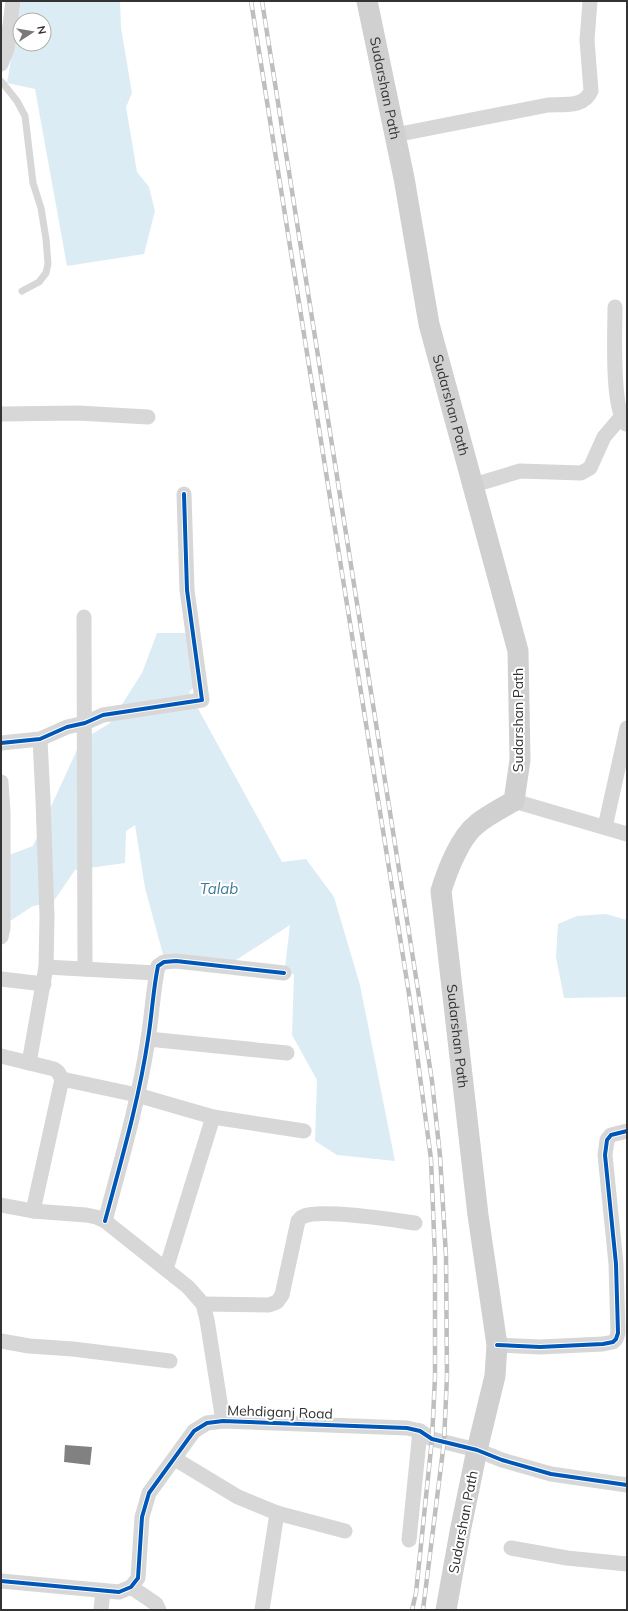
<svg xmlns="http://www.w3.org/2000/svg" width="628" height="1611" viewBox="0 0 628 1611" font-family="Mulish,sans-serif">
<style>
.water{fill:#dcecf4;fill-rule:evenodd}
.building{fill:#818181}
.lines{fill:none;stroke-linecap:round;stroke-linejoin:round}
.service{stroke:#d7d7d7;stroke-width:7}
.minor{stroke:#d7d7d7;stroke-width:15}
.secondary{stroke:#d0d0d0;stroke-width:21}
.rail-casing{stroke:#bebebe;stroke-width:4.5}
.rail{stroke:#fff;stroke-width:3;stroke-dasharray:9;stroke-linecap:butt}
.cycleway-casing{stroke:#fff;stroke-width:6}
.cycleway{stroke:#0057b8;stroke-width:4}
.labels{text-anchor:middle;stroke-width:4;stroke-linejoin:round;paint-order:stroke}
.street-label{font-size:14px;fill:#333;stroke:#fff}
.water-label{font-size:15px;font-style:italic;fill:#3c7c9a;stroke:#fff}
</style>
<rect width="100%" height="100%" fill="#fff"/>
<!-- water -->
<g class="water">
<path d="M21,1h99l1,27 11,65 -6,14 11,65 12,15 6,24 -11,43 -77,12 -32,-177 -28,-6zM20,20h24v24h-24z"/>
<polygon points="157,633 193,633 193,688 189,692 282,862 306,859 334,897 360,985 395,1161 337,1155 315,1141 317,1080 292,1035 294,975 285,967 290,925 230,964 164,958 145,888 135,825 126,831 125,863 75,870 53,902 33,906 4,925 1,858 33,846 81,741 110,723 142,673"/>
<polygon points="606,914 627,920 627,997 564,998 556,957 558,924 577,916"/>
</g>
<!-- building -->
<polygon class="building" points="65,1445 92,1447 90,1465 64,1462"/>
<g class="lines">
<!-- service -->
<polyline class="service" points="1,81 17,101 25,116 33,183 41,208 46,239 48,264 46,273 39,282 22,291"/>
<!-- minor -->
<g class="minor">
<polyline points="1,64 7,49 13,1"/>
<path d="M395,135l153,-30c15,-1 36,3 43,-14l-4,-51 3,-39"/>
<path d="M615,307c0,23 -4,102 11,117"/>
<polyline points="1,414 78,413 148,417"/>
<polyline points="474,485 520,471 581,473 590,468 604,437 621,417"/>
<polyline points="84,617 85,969"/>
<polyline points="1,743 40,739 67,727 85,723 103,715 202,700 187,590 184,494"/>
<polyline points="1,782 3,812 3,928 1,937"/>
<polyline points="514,801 627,834"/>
<polyline points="605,827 627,728"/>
<polyline points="46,967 156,973"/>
<polyline points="1,979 44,984"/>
<polyline points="148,1039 287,1053"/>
<polyline points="1,1056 54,1069 58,1072 62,1079"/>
<polyline points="29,1063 46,967 47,917 43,800 40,739"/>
<polyline points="1,1205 33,1211 86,1215 96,1217 105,1221 188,1287 203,1304 207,1320 223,1421"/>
<polyline points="33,1211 62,1079 137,1095 213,1117 304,1131"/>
<path d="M105,1221c16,-60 34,-121 43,-182 4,-24 5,-49 10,-73l6,-4 12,-1 108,12"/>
<polyline points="166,1269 213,1117"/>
<path d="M203,1304l66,1 8,-3 5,-7 16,-74c0,0 3,-4 4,-4 16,-9 92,3 113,6"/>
<polyline points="1,1341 29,1346 73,1349 170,1361"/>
<polyline points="497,1345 540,1347 603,1344 613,1342 616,1339 618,1333 616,1264 605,1155 607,1140 611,1135 627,1131"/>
<polyline points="175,1459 238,1497 277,1513 345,1531"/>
<polyline points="409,1540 420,1431"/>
<polyline points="511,1548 567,1558 627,1564"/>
<polyline points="1,1581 119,1592 131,1587 138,1578 142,1517 149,1493 194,1431 207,1423 223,1421 407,1428 420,1431 432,1439 477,1450 502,1460 551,1474 627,1485"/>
<polyline points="131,1587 156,1604 159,1610"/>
<polyline points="101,1610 103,1591"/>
<polyline points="262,1610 277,1513"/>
</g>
<!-- secondary -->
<path class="secondary" id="s1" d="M367,1l37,177 25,146 89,327 2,109 -6,41c-12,7 -26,14 -37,23 -17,13 -30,47 -36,67l37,324 19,130 -2,31 -18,74 -17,82 -14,78"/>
<!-- rail casing -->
<g class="rail-casing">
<g id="rail">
<polyline points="251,1 409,994 431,1159 435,1258 435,1377 432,1439 416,1593 412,1610"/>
<polyline points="262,1 418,990 432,1081 440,1156 446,1256 447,1376 444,1442 423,1610"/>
</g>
</g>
<!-- rail -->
<use href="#rail" class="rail"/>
<!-- cycleway casing -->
<g class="cycleway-casing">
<g id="cycleway">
<polyline points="1,743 40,739 67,727 85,723 103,715 202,700 187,590 184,494"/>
<path d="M105,1221c16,-60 34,-121 43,-182 4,-24 5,-49 10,-73l6,-4 12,-1 108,12"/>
<polyline points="497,1345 540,1347 603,1344 613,1342 616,1339 618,1333 616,1264 605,1155 607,1140 611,1135 627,1131"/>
<polyline points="1,1581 119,1592 131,1587 138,1578 142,1517 149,1493 194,1431 207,1423 223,1421 407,1428 420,1431 432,1439 477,1450 502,1460 551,1474 627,1485"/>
</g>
</g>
<!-- cycleway -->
<use href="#cycleway" class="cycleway"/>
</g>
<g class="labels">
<!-- street labels -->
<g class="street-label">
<text dy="5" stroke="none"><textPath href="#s1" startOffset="89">Sudarshan Path</textPath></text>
<text dy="5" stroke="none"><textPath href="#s1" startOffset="413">Sudarshan Path</textPath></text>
<text transform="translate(518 720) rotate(-90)" y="5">Sudarshan Path</text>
<text dy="5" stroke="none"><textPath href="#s1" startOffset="1085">Sudarshan Path</textPath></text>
<text transform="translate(280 1412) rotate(2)" y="5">Mehdiganj Road</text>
<text transform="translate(463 1522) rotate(-79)" y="5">Sudarshan Path</text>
</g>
<!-- water labels -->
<g class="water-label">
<text x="219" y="894">Talab</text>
</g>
</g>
<!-- border -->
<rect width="628" height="1611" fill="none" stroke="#333333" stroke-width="4"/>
<!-- north arrow -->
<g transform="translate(32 32) rotate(78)"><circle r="19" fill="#ffffff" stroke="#adadad"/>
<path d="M0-3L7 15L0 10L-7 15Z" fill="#7a7a7a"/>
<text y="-6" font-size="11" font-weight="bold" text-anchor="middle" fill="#333333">N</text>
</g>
</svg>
